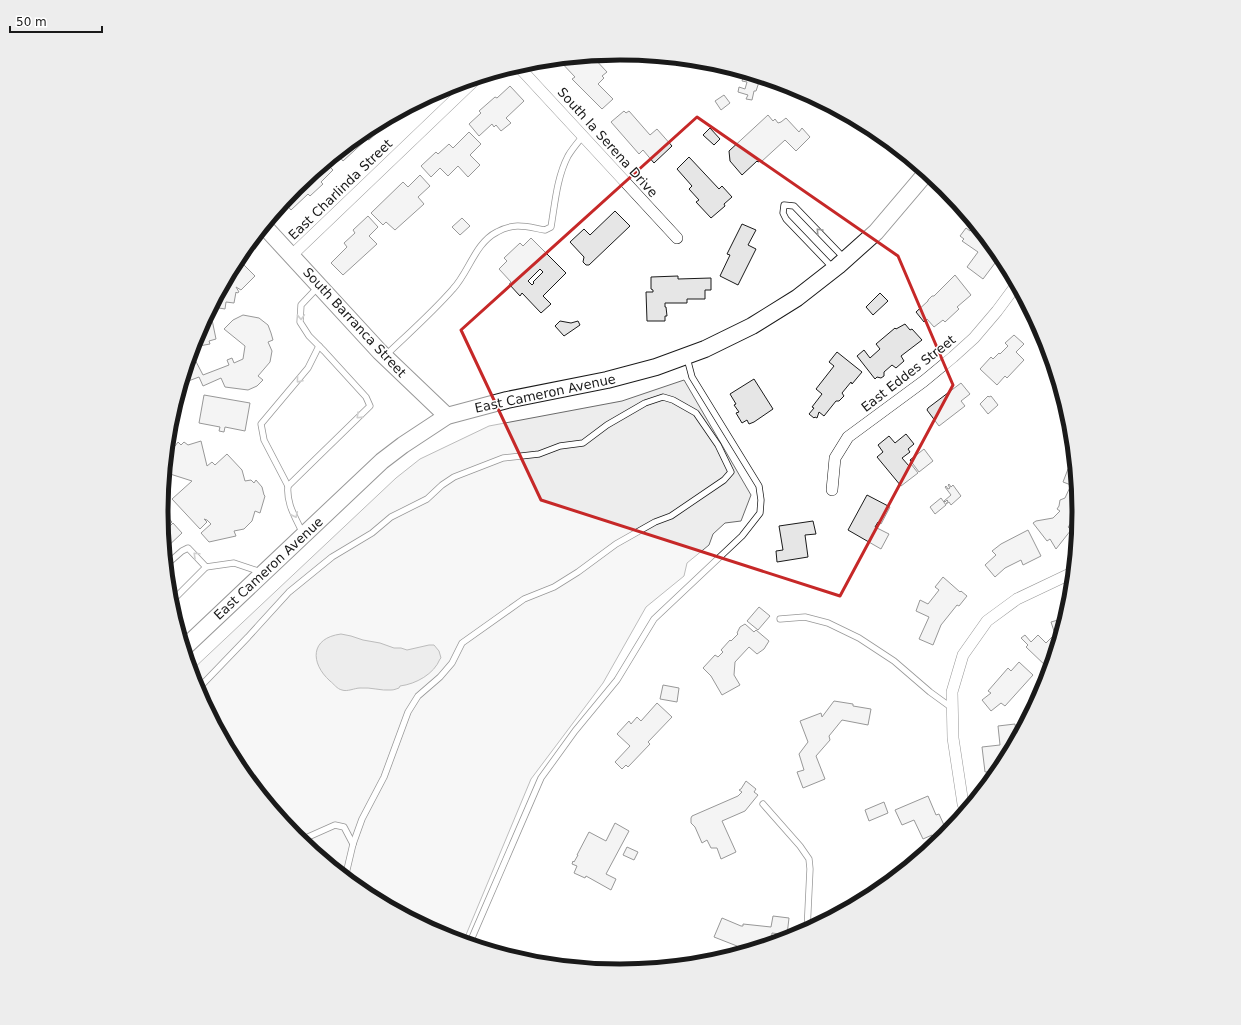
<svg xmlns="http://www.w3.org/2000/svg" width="1241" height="1025" viewBox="0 0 1241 1025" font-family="'DejaVu Sans',sans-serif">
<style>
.built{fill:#ededed;stroke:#6a6a6a}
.water{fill:#d7d7d7;stroke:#6a6a6a}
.building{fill:#e6e6e6;stroke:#1a1a1a;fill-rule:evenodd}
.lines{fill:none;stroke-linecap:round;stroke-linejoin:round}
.service-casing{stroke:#1a1a1a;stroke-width:7}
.minor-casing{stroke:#1a1a1a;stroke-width:12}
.secondary-casing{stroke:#1a1a1a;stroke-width:18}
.service{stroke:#fff;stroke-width:5.5}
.minor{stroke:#fff;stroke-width:11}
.secondary{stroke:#fff;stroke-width:16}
.oneway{stroke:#989898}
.marked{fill:none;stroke:#c62828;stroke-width:3;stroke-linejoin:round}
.labels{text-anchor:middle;stroke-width:3;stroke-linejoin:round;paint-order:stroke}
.street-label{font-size:13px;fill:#1a1a1a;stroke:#fff}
.rim{fill:none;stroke:#1a1a1a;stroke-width:5}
</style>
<rect width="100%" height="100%" fill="#fff"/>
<!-- built -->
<polygon class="built" points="684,380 751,495 741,521 725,523 713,534 709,545 687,563 684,576 646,607 603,683 531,779 463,942 444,937 365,894 295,837 238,768 196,688 191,671 396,478 420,459 489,426 622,401"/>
<!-- water -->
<path class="water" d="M341,634l10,2 12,4 17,3 14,5h7l6,2 22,-5h5l5,6 2,7 -1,1c-6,15 -24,25 -40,27l-1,2c-3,1 -5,2 -8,2 -10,1 -20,-3 -31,-2 -5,0 -13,4 -18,2 -5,-1 -8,-6 -12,-9 -20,-18 -20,-43 11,-47z"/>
<!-- building -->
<g class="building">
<polygon points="590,56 592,56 607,72 602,76 604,78 598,84 613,99 602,109 572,79 575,77 558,59 584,57 586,59"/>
<polygon points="737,70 760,77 758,85 756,91 754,91 752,100 746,99 748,95 738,92 739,87 745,89 747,82 742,81 744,75 736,72"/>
<polygon points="510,86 524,101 506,118 511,123 501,131 496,125 494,127 492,124 479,136 469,124 481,113 479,111 495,97 497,98"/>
<polygon points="724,95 730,103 721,110 715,101"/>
<polygon points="624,111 626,113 629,111 650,135 657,129 672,146 654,163 643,150 639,154 611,122"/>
<polygon points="768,115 773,121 775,119 778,123 781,122 786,118 799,132 802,128 810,137 796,151 785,140 761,162 760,161 758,162 757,161 742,175 730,161 729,151"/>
<polygon points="389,118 391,120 369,140 367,139 343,161 337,154 365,130"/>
<polygon points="710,128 720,139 714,145 703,135"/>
<polygon points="469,132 481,144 470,155 480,165 468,177 458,166 448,176 440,168 431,177 421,166 436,152 438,154 449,144 453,148"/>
<polygon points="689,157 719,189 722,186 732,197 724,204 725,206 711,218 696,202 699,200 689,189 692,186 677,169"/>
<polygon points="326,163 333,170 321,182 323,184 310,196 308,194 291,210 284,202 296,187"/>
<polygon points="420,175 430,186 418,197 424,204 395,230 386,222 383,225 371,213 403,182 408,187"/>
<polygon points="615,211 630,226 589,265 586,265 583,262 584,257 570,242 584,229 590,235"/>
<polygon points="368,216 378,227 369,236 377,244 343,275 331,263 347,247 344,243 355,233 353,230"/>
<polygon points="462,218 470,226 460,235 452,227"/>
<polygon points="742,224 756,230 748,245 756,249 738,285 720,276 730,255 727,254"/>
<polygon points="966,228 970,231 972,228 988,240 1001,255 983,279 967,267 978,252 962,241 964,239 960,236"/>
<path d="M531,238l35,35 -23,23 8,8 -10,9 -19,-20 -2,3 -11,-12 2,-2 -12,-13 8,-8 -3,-3 16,-15 3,3zM540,269l3,3 -10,10 1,1 -2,2 -4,-4z"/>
<polygon points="238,259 255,276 241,290 236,287 239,292 237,293 236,292 234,303 226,302 225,309 213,307 211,308"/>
<polygon points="955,275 971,295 957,307 959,309 945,322 943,320 934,327 927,319 924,322 916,312 928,301 928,300 932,296 934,296"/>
<polygon points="678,276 678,279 711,278 711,290 705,290 705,299 687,299 687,303 665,303 665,307 666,307 667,316 665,316 665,321 647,321 646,292 653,292 653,290 651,289 651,277"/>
<polygon points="880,293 888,301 873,315 866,307"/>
<polygon points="210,310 216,339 209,341 210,344 199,346 197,335"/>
<polygon points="1032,313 1042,332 1027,320"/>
<polygon points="243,315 259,318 268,325 271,333 273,340 268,342 272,351 270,362 258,376 263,380 257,386 248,390 225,387 221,378 203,386 199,377 183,383 191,352 203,375 229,365 227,360 232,358 234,363 243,359 245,346 224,329 233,320"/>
<polygon points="560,321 571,323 578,321 580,325 564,336 555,326"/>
<polygon points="905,324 910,330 912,329 922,340 901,356 904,361 896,368 892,365 884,372 884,376 881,378 877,377 875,379 857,356 864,350 870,358 880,349 876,344 895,328 896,329"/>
<polygon points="1014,335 1024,344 1016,352 1024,360 1007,378 1005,376 997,385 980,369 991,357 993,359 999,353 1000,354 1008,346 1005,343"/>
<polygon points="837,352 862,372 852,384 851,382 842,393 844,396 839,401 836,401 824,416 819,412 817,418 815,417 814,418 809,414 814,408 812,407 822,394 816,389 834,366 829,362"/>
<polygon points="754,379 773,409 754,422 749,424 747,420 742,423 736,413 739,412 734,405 736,404 730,394"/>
<polygon points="961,383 970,394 961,401 965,406 939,426 927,410 928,408"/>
<polygon points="204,395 250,403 245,431 225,427 224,432 219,431 220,427 199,423"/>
<polygon points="988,396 989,397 991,396 998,405 988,414 980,404"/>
<polygon points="906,434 914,444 908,449 910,452 902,458 909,466 911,464 918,473 901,486 877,457 883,452 878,445 889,436 895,443"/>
<polygon points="201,441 207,466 212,462 215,465 227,454 242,470 245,481 251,480 254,483 256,480 262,487 264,495 265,496 260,513 255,511 252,521 244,529 234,531 236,536 209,542 201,533 211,524 207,520 204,519 207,522 200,529 172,499 192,481 167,473 172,460 168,457 172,453 169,451 175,446 178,442 181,445 184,442 188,445"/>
<polygon points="924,449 933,461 919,472 910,460"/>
<polygon points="1068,469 1076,473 1080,512 1068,527 1071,530 1056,549 1050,539 1047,541 1033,523 1036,521 1053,518 1060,511 1057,509 1059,506 1060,500 1065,498 1071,485 1063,482"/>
<polygon points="949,484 951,487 953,485 961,496 951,505 949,502 946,504 948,501 947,500 945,502 944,501 951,495 945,487 946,486 948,489 950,488 948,485"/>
<polygon points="867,495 890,507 881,524 878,522 875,527 889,534 881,549 848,530"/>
<polygon points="941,498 946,505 935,514 930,507"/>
<polygon points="163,512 172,522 163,531 161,514"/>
<polygon points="813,521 816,534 805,535 808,557 777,562 776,551 783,550 779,526"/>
<polygon points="173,523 182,533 165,549 163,533"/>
<polygon points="1028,530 1041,556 1023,565 1021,560 1005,568 995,577 985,565 996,555 992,551 1001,544"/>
<polygon points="943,577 960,592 961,591 967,596 959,606 957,605 941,625 933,645 919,639 929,617 916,611 920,600 928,604 939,590 935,587"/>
<polygon points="759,607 770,616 758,630 747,621"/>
<polygon points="1065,618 1066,621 1053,663 1048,668 1026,647 1028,645 1021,638 1025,635 1031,642 1038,635 1046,643 1055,634 1051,622"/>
<polygon points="745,624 754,632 756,630 769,641 764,649 757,654 749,647 735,662 734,675 740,685 722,695 711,676 703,668 715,655 718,657 723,652 721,650 730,640 731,641 738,634 737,633 740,627"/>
<polygon points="1019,662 1033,675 1005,706 1001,703 991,711 982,700 991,693 988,691 1008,668 1011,671"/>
<polygon points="663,685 679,688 677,702 660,699"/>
<polygon points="834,701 853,704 853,706 871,709 868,725 842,720 829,736 830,740 816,756 825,779 803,788 797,772 804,770 799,754 808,742 800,721 821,713 822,717"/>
<polygon points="657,703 672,717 648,742 650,744 628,767 626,765 622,769 615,762 630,746 617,734 629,721 631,724 637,717 641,721"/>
<polygon points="1015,724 1017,740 1002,768 1001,770 985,772 982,747 1000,745 998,726"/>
<polygon points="746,781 756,789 754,792 758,795 745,811 722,821 736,852 721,859 717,848 711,848 707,840 702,843 695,827 691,823 691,818 692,816 738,796 742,792 739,790 741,789"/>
<polygon points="928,796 936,815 939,814 948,834 944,839 935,842 932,835 923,839 914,820 902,825 895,810"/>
<polygon points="884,802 888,813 869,821 865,810"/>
<polygon points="615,823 629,831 606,874 616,879 611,890 586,876 585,878 574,873 577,866 572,864 573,861 574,862 578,855 577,855 589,832 606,841"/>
<polygon points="627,847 638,852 634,860 623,855"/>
<polygon points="773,916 789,918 787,935 772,933 771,945 753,950 737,948 737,946 714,937 722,918 741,926 743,926 743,924 771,927"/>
</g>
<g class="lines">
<!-- service casing -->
<g class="service-casing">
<g id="service">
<polyline points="832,267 786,219 783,213 784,205 794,206 845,259"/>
<path d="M385,356c23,-22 47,-43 68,-67 16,-17 22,-46 44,-57 18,-10 30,-5 48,-2l6,-3c4,-24 6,-50 17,-71 4,-7 10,-14 15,-20"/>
<polyline points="288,486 264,440 261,424 308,368 319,346"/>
<path d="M303,534c-7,-16 -17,-30 -15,-48l82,-80 -4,-9 -42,-46 -15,-15 -9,-14 1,-17 17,-18"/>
<polyline points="166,565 182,551 188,548 206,567 170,603"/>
<polyline points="206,567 234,563 261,572"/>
<polyline points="780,619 805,617 828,623 859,638 894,661 930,692 952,708"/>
<polyline points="197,690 248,637 289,592 332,557 372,533 391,517 427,499 442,485 454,477 503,458 539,454 560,446 583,443 607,425 645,403 663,397 673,400 696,413 718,445 731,472 724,480 671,516 655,522 616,544 578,572 554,587 524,599 462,643 452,663 440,677 418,696 408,712 384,777 362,819 353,844 345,878"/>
<polyline points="763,804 800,846 809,859 810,869 807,931"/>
<polyline points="299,841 335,825 344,827 353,844"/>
<polyline points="471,945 471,940 541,778 575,731 617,680 654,619 742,536 760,513 761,500 759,486 692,377 687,358"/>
</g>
</g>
<!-- minor casing -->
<g class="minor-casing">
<g id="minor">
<polyline points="518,66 677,238"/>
<polyline points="292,255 477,78"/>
<polyline points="832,490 835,458 848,437 924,381 953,357 974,338 997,311 1017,284"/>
<polyline points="967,811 963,804 953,738 952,692 963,655 987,621 1017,599 1074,572"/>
</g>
</g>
<!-- secondary casing -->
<g class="secondary-casing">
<g id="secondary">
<polyline points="264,226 380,352 447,416"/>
<polyline points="184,648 382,461 403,445 447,416 507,400 607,380 656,367 705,349 752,326 797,298 838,266 876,232 927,172"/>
</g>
</g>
<!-- service -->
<use href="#service" class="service"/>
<!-- minor -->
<use href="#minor" class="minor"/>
<!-- secondary -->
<use href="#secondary" class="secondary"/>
</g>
<!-- one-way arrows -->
<defs><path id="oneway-chevron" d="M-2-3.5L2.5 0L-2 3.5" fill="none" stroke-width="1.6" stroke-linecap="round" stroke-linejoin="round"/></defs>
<g class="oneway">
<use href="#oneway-chevron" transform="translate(819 231) rotate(-133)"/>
<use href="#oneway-chevron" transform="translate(301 317) rotate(88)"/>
<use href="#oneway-chevron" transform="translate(299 380) rotate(129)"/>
<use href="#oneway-chevron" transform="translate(359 416) rotate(136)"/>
<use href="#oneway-chevron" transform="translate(295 515) rotate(65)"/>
<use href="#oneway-chevron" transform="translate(196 555) rotate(-137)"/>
</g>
<!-- marked area -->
<path d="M0 0H1241V1025H0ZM697,117l201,139 55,129 -113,211 -299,-96 -80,-170z" fill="#fff" fill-opacity=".55" fill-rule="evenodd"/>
<path class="marked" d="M697,117l201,139 55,129 -113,211 -299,-96 -80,-170z"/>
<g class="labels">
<!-- street labels -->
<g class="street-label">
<text transform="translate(608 142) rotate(48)" y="5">South la Serena Drive</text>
<text transform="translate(340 189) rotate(-44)" y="5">East Charlinda Street</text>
<text transform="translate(355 322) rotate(47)" y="5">South Barranca Street</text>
<text transform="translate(908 373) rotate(-38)" y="5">East Eddes Street</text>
<text transform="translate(545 393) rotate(-12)" y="5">East Cameron Avenue</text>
<text transform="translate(268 568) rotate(-43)" y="5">East Cameron Avenue</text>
</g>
</g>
<!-- crop -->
<path d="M0 0H1241V1025H0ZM168 512a452 452 0 1 1 904 0a452 452 0 1 1-904 0Z" fill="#ededed" fill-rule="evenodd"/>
<path class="rim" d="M168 512a452 452 0 1 1 904 0a452 452 0 1 1-904 0Z"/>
<!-- scale -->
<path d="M10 26v6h92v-6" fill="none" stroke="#1a1a1a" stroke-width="2"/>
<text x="16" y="26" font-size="12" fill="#1a1a1a" stroke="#ffffff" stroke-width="3" paint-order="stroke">50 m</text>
</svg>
